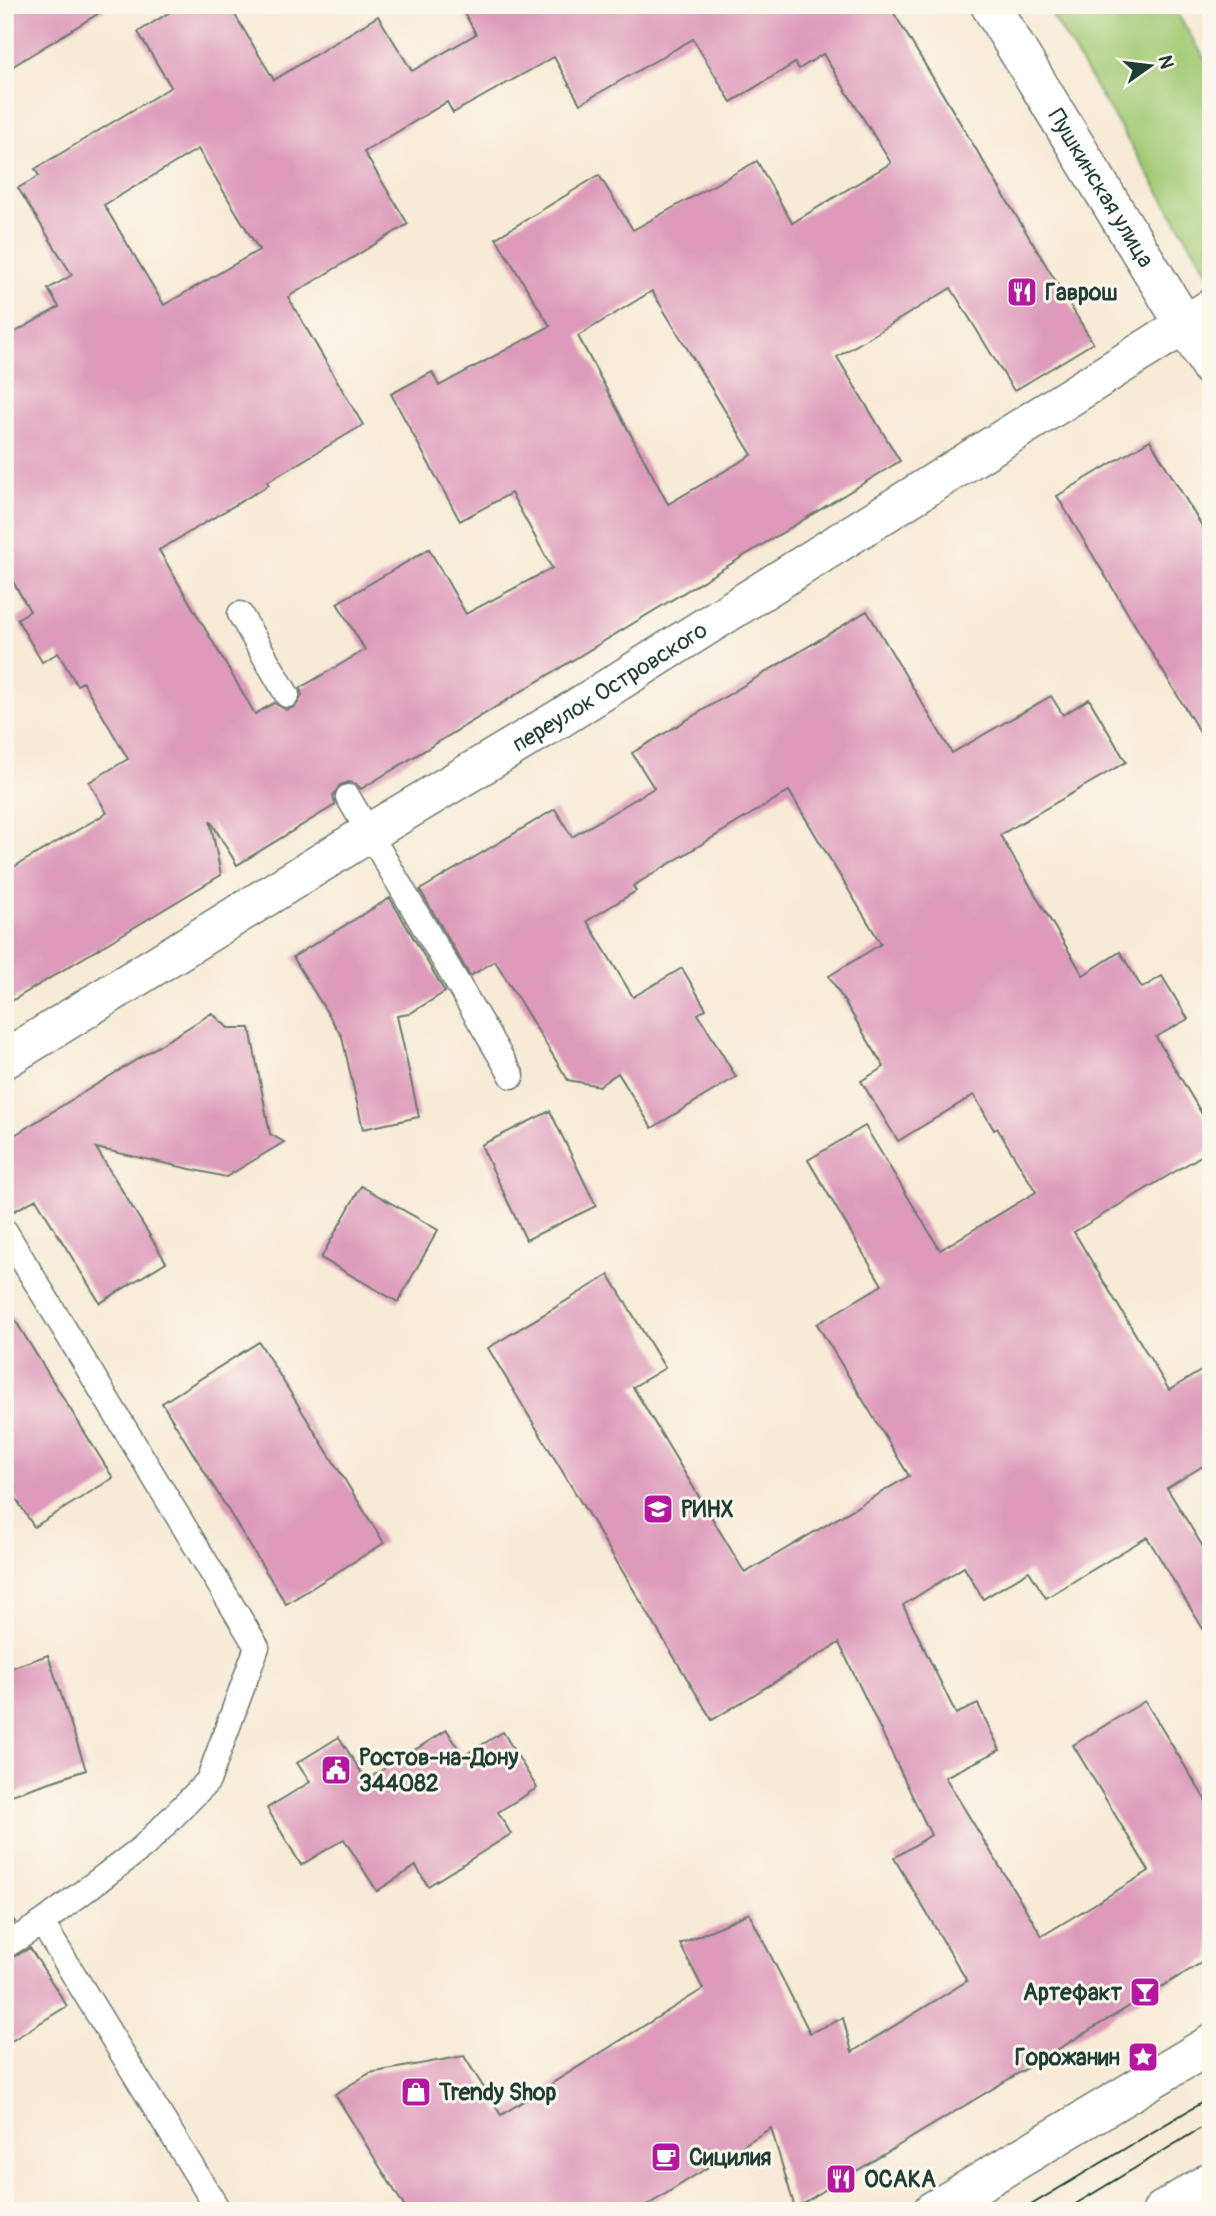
<svg xmlns="http://www.w3.org/2000/svg" width="1216" height="2216" viewBox="0 0 1216 2216" font-family="Pangolin,sans-serif">
<style>
.green{fill:#a2ca75;stroke:#608454;stroke-width:2}
.building{fill:#dd9aba;fill-rule:evenodd}
.lines{fill:none;stroke-linecap:round;stroke-linejoin:round}
.service-casing{stroke:#6b7a6d;stroke-width:27}
.tertiary-casing{stroke:#6b7a6d;stroke-width:41}
.secondary-casing{stroke:#6b7a6d;stroke-width:41}
.service{stroke:#fff;stroke-width:24}
.tertiary{stroke:#fff;stroke-width:38}
.secondary{stroke:#fff;stroke-width:38}
.tram{stroke:#1f3d34;stroke-width:2}
.labels{text-anchor:middle;stroke-width:6;stroke-linejoin:round;paint-order:stroke}
.street-label{font-size:23px;fill:#1f3d34;stroke:#fbf7ec}
.poi-label{font-size:23px;font-weight:bold;fill:#1f3d34;stroke:#fbf7ec;text-anchor:start}
</style>
<rect width="100%" height="100%" fill="#fbf7ec"/>
<filter id="ink" filterUnits="userSpaceOnUse"><feTurbulence type="fractalNoise" baseFrequency=".0143" numOctaves="2"/><feDisplacementMap in="SourceGraphic" scale="14" xChannelSelector="R" yChannelSelector="G"/><feConvolveMatrix kernelMatrix="1 2 1 2 8 2 1 2 1" color-interpolation-filters="sRGB"/></filter>
<filter id="wash" filterUnits="userSpaceOnUse"><feTurbulence type="fractalNoise" baseFrequency=".00686" numOctaves="4" result="noise"/><feDisplacementMap in="SourceGraphic" scale="28" xChannelSelector="R" yChannelSelector="G"/><feGaussianBlur stdDeviation="1.57" result="paint"/><feColorMatrix in="noise" values="0 0 0 0 0 0 0 0 0 0 0 0 0 0 0 0 0 1.4 0 .05"/><feComposite in="paint" operator="in"/></filter>
<g filter="url(#wash)">
<rect width="100%" height="100%" fill="#f7ead6"/>
<!-- green -->
<polygon class="green" points="1046,5 1172,5 1211,69 1210,276"/>
<g id="blocks">
<!-- building -->
<g class="building">
<polygon points="5,5 112,5 5,71"/>
<path d="M181,5h48l45,75 104,-64 34,55 64,-37 -16,-29h429l204,338 -79,48 -63,-103 -114,69 63,104 -539,328 -5,-5 -7,-2 -9,3 -7,11 2,9 -98,60 -27,-45 11,55 -216,130v-133l102,-59 -18,-31 39,-23 -45,-77 -6,3 -19,-32 -16,9 -25,-43 13,-8 -25,-43v-230l54,-31 -11,-18 24,-14 -54,-87 21,-12 -4,-7 136,-82 -33,-55zM693,39l38,63 64,-39 4,6 24,-15 68,109 -99,60 -35,-62 -124,69 -34,-55 -103,63 54,88 -111,60 -7,-14 -41,22 69,127 51,-28 41,75 -86,46 -37,-65 -92,54 28,47 -65,38 2,8 -7,11 -9,3 -12,-7 -19,11 -96,-164 110,-65 -2,-3 96,-57 -75,-128 120,-73 -44,-72 83,-50 6,11 101,-56 26,47zM198,149l61,101 -95,55 -60,-100zM652,291l100,164 -84,49 -90,-168z"/>
<polygon points="1150,440 1211,541 1211,751 1057,496"/>
<polygon points="867,611 952,753 1051,696 1063,715 1089,699 1126,762 1000,835 1083,975 1120,952 1142,988 1162,976 1188,1019 1156,1037 1211,1129 1211,1150 1074,1232 1169,1390 1211,1365 1211,1461 1167,1488 1211,1560 1211,1642 1147,1537 1046,1598 1029,1571 983,1599 964,1567 903,1605 956,1714 978,1704 1000,1750 945,1777 1042,1936 1149,1871 1073,1745 1145,1701 1211,1809 1211,1957 795,2208 771,2128 638,2211 407,2211 335,2094 370,2073 464,2056 501,2115 703,1989 680,1944 749,1913 810,2033 843,2018 852,2052 967,1981 894,1858 931,1835 839,1643 712,1720 488,1348 609,1275 665,1368 633,1387 745,1573 909,1476 817,1324 882,1285 808,1160 865,1126 940,1250 1036,1192 997,1128 994,1130 974,1095 898,1141 861,1081 884,1067 829,976 881,944 789,791 633,886 636,891 587,921 633,997 682,968 706,1009 698,1014 736,1077 652,1128 618,1073 599,1086 568,1080 495,961 470,976 420,890 555,809 572,837 654,788 632,753"/>
<polygon points="390,898 445,992 409,1014 397,1016 419,1117 363,1129 342,1037 293,957"/>
<polygon points="212,1013 228,1028 250,1028 270,1134 284,1142 226,1177 96,1148 166,1262 100,1303 36,1199 5,1216 5,1141"/>
<polygon points="550,1111 596,1206 526,1240 481,1145"/>
<polygon points="361,1186 438,1230 398,1302 321,1258"/>
<polygon points="5,1304 113,1478 34,1527 5,1481"/>
<polygon points="259,1342 384,1543 286,1604 162,1403"/>
<polygon points="48,1655 86,1770 5,1797 5,1670"/>
<polygon points="447,1730 463,1756 503,1732 537,1788 498,1812 511,1834 428,1886 416,1866 377,1891 344,1839 301,1865 267,1808 310,1782 297,1763 339,1737 366,1780"/>
<polygon points="5,1907 15,1922 5,1928"/>
<polygon points="30,1948 67,2006 5,2045 5,1961"/>
</g>
</g>
</g>
<g filter="url(#ink)">
<use href="#blocks" fill-opacity="0" stroke="#6b7a6d" stroke-width="2"/>
<g class="lines">
<!-- service casing -->
<g class="service-casing">
<g id="service">
<polyline points="240,614 287,695"/>
<polyline points="348,797 512,1076"/>
<polyline points="5,1231 257,1647 208,1781 144,1846 42,1923 5,1946"/>
<polyline points="42,1923 219,2211"/>
</g>
</g>
<!-- tertiary casing -->
<g class="tertiary-casing">
<g id="tertiary">
<path id="s1" d="M990,5l221,363"/>
<path id="s2" d="M5,1059l364,-226 190,-114 652,-411"/>
</g>
</g>
<!-- secondary casing -->
<g class="secondary-casing">
<g id="secondary">
<polyline points="932,2211 1211,2044"/>
<polyline points="1162,2211 1211,2181"/>
</g>
</g>
<!-- service -->
<use href="#service" class="service"/>
<!-- tertiary -->
<use href="#tertiary" class="tertiary"/>
<!-- secondary -->
<use href="#secondary" class="secondary"/>
<!-- tram -->
<g class="tram">
<polyline points="1021,2211 1211,2097"/>
<polyline points="1064,2211 1211,2122"/>
</g>
</g>
</g>
<!-- icons -->
<defs>
<g id="restaurant-square" transform="scale(1.575)"><rect x="-9" y="-9" width="18" height="18" rx="4" fill="#b5179e" stroke="#fbf7ec"/><path d="M-5-6h1v4h1v-4h1v4h1v-4h1v5L-1.5 .5V6h-2V.5L-5-1ZM5-6V6H3V1.5H1.5Q1.5-4 5-6Z" fill="#fff"/></g>
<g id="university-square" transform="scale(1.575)"><rect x="-9" y="-9" width="18" height="18" rx="4" fill="#b5179e" stroke="#fbf7ec"/><path d="M0-5L7-2L0 1L-7-2ZM-4 1L0 2.5L4 1V4Q0 6-4 4Z" fill="#fff"/></g>
<g id="civic-square" transform="scale(1.575)"><rect x="-9" y="-9" width="18" height="18" rx="4" fill="#b5179e" stroke="#fbf7ec"/><path d="M-.6-6.5H3V-4.5H.6V-3L4-1V1h2V6H-6V1h2V-1L-.6-3ZM-1.2 2.5V6h2.4V2.5Z" fill="#fff"/></g>
<g id="bar-square" transform="scale(1.575)"><rect x="-9" y="-9" width="18" height="18" rx="4" fill="#b5179e" stroke="#fbf7ec"/><path d="M-6-5H6L.8 .8V4.5H3.5V6h-7V4.5H-.8V.8Z" fill="#fff"/></g>
<g id="sight-square" transform="scale(1.575)"><rect x="-9" y="-9" width="18" height="18" rx="4" fill="#b5179e" stroke="#fbf7ec"/><path d="M0-6L1.8-2.2L6-1.7L2.9 1.2L3.7 5.4L0 3.3L-3.7 5.4L-2.9 1.2L-6-1.7L-1.8-2.2Z" fill="#fff"/></g>
<g id="shop-square" transform="scale(1.575)"><rect x="-9" y="-9" width="18" height="18" rx="4" fill="#b5179e" stroke="#fbf7ec"/><path d="M-5-2.5h2.3a2.7 3.5 0 0 1 5.4 0H5L5.5 6h-11ZM-1.5-2.5h3a1.5 2.3 0 0 0-3 0Z" fill="#fff"/></g>
<g id="cafe-square" transform="scale(1.575)"><rect x="-9" y="-9" width="18" height="18" rx="4" fill="#b5179e" stroke="#fbf7ec"/><path d="M-5.5-4.5H6V0H3Q3 3.5 0 3.5H-2.5Q-5.5 3.5-5.5 0ZM3-3.2v2h1.7v-2ZM-6 4.5H4V6H-6Z" fill="#fff"/></g>
</defs>
<g fill-rule="evenodd">
<use href="#restaurant-square" x="1022" y="292"/>
<use href="#university-square" x="658" y="1509"/>
<use href="#civic-square" x="336" y="1770"/>
<use href="#bar-square" x="1145" y="1992"/>
<use href="#sight-square" x="1143" y="2057"/>
<use href="#shop-square" x="416" y="2092"/>
<use href="#cafe-square" x="666" y="2157"/>
<use href="#restaurant-square" x="841" y="2179"/>
</g>
<g class="labels">
<!-- street labels -->
<g class="street-label">
<text dy="8" stroke="none"><textPath href="#s1" startOffset="214">Пушкинская улица</textPath></text>
<text dy="8" stroke="none"><textPath href="#s2" startOffset="710">переулок Островского</textPath></text>
</g>
<!-- poi labels -->
<g class="poi-label">
<text x="1045" y="300">Гаврош</text>
<text x="681" y="1517">РИНХ</text>
<text x="359" y="1765">Ростов-на-Дону<tspan x="359" dy="26">344082</tspan></text>
<text x="1122" y="2000" text-anchor="end">Артефакт</text>
<text x="1120" y="2065" text-anchor="end">Горожанин</text>
<text x="439" y="2100">Trendy Shop</text>
<text x="689" y="2165">Сицилия</text>
<text x="864" y="2187">ОСАКА</text>
</g>
</g>
<!-- margin -->
<rect width="1216" height="2216" fill="none" stroke="#fbf7ec" stroke-width="28"/>
<!-- north arrow -->
<g transform="translate(1150 66) rotate(76)" stroke="#fbf7ec" stroke-width="5" paint-order="stroke">
<path d="M0-5L12 26L0 18L-12 26Z" fill="#1f3d34"/>
<text y="-10" font-size="19" font-weight="bold" text-anchor="middle" fill="#1f3d34">N</text>
</g>
</svg>
